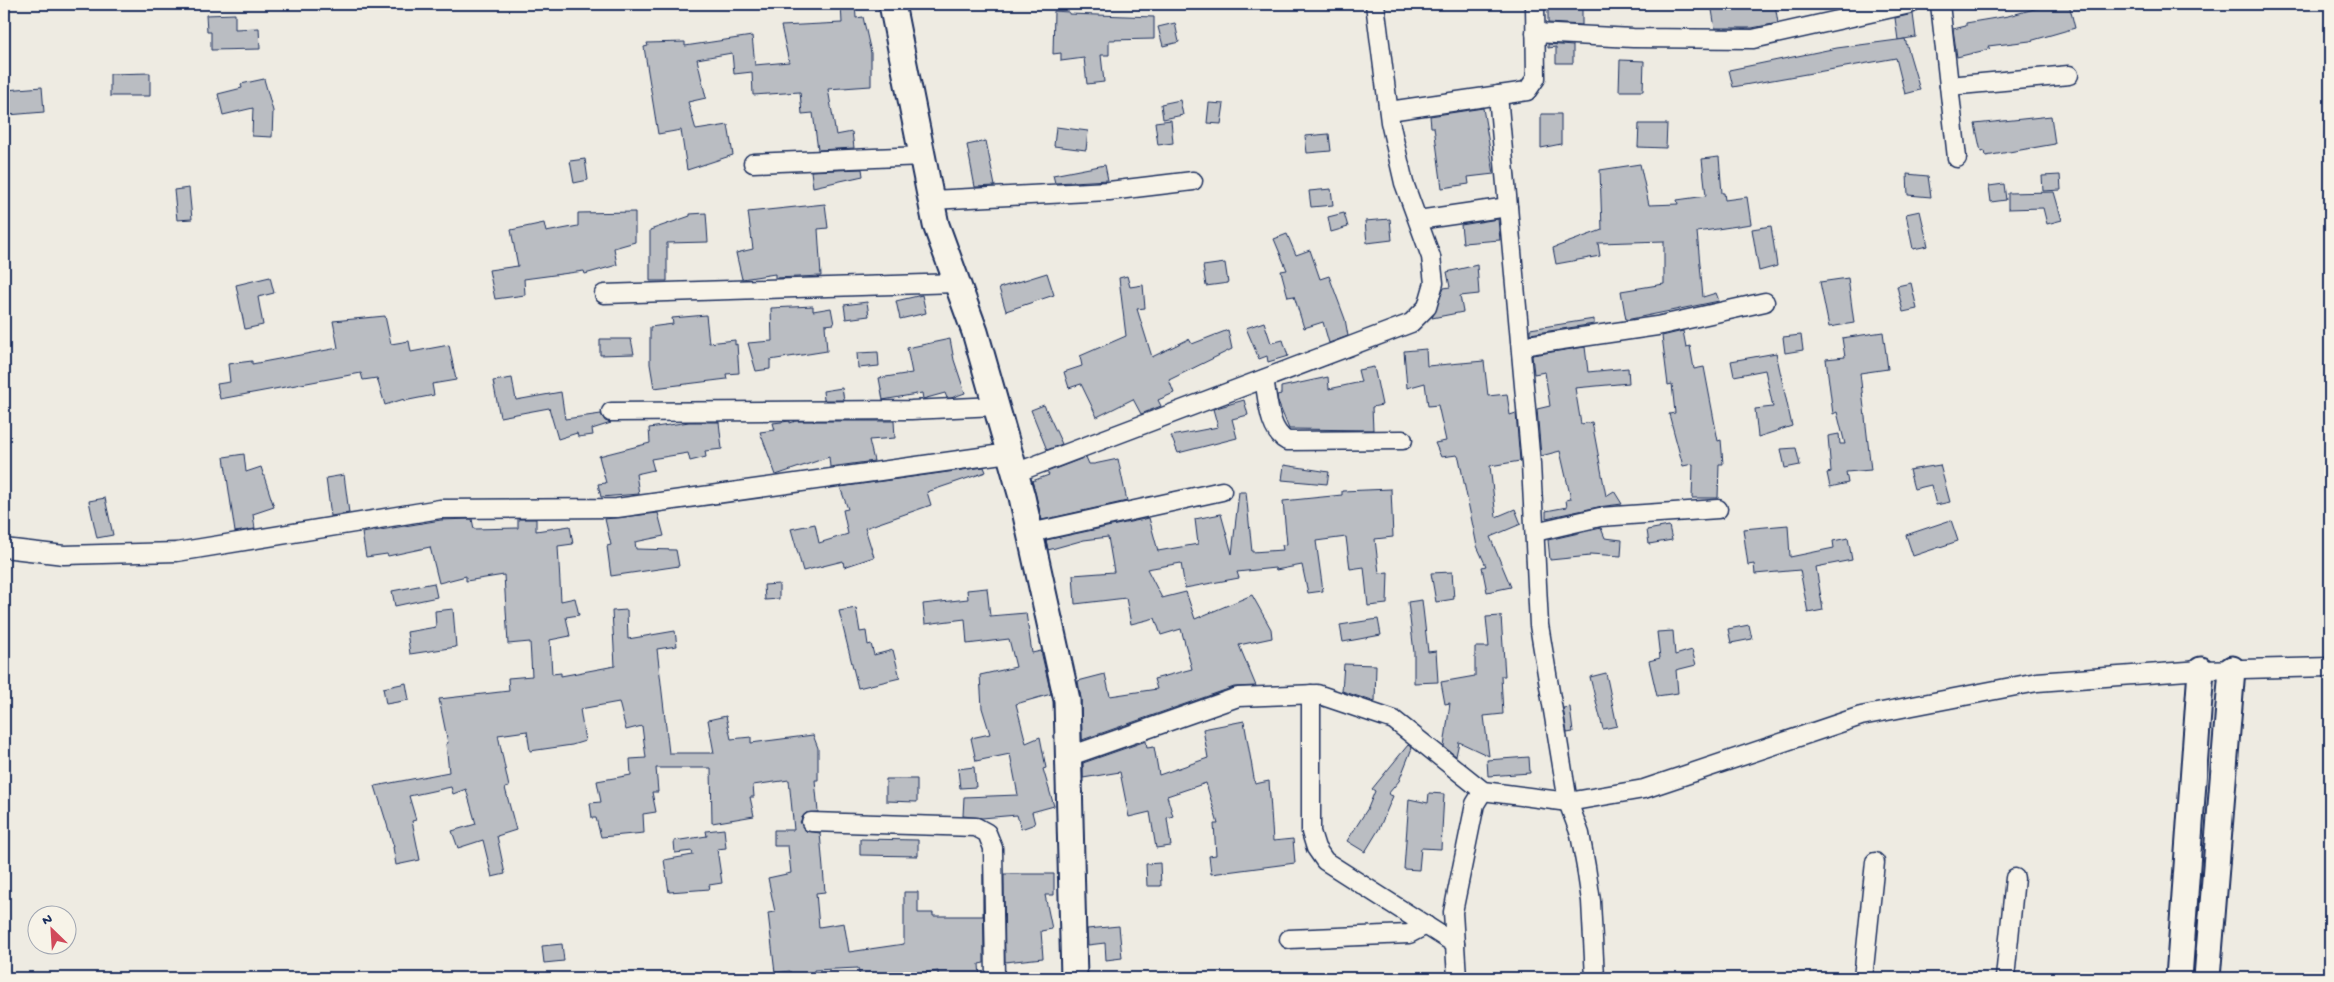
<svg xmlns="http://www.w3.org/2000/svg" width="2334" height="982" viewBox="0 0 2334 982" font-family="'Gochi Hand',sans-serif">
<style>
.building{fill:#babdc2;stroke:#1b2f5e}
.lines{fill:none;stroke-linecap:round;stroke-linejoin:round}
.street-casing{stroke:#1b2f5e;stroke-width:21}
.secondary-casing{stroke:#1b2f5e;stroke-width:29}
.street{stroke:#f7f3e8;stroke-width:18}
.secondary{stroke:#f7f3e8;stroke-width:25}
</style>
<rect width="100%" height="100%" fill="#eeebe2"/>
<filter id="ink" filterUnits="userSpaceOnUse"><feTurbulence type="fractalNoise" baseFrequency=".02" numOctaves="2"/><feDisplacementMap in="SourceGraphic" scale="10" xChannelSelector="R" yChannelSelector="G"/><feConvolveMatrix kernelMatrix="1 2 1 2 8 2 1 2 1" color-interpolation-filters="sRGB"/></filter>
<g filter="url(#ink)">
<!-- building -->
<g class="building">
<polygon points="841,4 855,4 856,18 863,17 871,53 871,86 828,89 836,135 852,132 854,148 818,150 813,113 802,114 800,92 753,95 752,72 734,74 732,53 697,59 706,98 688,102 696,130 728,125 733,155 687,170 681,130 658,134 644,47 648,46 647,43 685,42 685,46 752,36 755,65 789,62 781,26 842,23"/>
<polygon points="1548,4 1582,4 1582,25 1548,23"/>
<polygon points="1711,4 1775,4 1778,23 1752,28 1715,28"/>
<polygon points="2053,4 2069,4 2075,28 2030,41 1988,46 1990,49 1957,57 1953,29 1966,26 1966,23 2008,16"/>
<polygon points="1054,11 1069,12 1069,14 1154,17 1154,39 1109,40 1109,55 1101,55 1104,82 1087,84 1084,58 1061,61 1061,53 1053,54"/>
<polygon points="235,14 235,29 259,28 260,49 211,50 211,32 207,32 206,15"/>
<polygon points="1913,14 1916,37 1898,40 1895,18"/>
<polygon points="1175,23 1179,42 1163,46 1158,27"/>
<polygon points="1905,39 1920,90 1905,94 1896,58 1733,87 1729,70 1837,48"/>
<polygon points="1548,44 1573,46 1573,63 1556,63 1556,47 1548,48"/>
<polygon points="1620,60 1644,61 1643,91 1619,91"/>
<polygon points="150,73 150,96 110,96 110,74"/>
<polygon points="264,79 273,111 272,137 252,136 253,108 223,115 218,94 242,88 241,84"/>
<polygon points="42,87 44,112 8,115 6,90"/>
<polygon points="1180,100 1183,115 1163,119 1161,104"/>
<polygon points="1209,103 1224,104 1221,124 1207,123"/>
<polygon points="1483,108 1494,174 1468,177 1469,184 1442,188 1434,127 1431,127 1430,116"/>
<polygon points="1541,114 1561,114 1561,144 1541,148"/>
<polygon points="2051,116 2055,144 1986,156 1985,151 1981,152 1975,124"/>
<polygon points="1171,120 1173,143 1158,145 1155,122"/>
<polygon points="1639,124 1667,124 1666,148 1638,147"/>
<polygon points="1056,127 1088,131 1086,150 1054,146"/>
<polygon points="1329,134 1331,151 1307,153 1305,136"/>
<polygon points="986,141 995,186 975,187 967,145"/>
<polygon points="1719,157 1722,193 1724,193 1725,200 1747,197 1751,224 1697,232 1703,297 1716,293 1719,301 1626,320 1621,291 1664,284 1664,241 1598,243 1600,256 1556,264 1553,248 1602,230 1600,170 1640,164 1649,205 1678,204 1677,200 1706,196 1702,159"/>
<polygon points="585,159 588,180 574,183 570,161"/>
<polygon points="1105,165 1108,180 1055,183 1053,175"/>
<polygon points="862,169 863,176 813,187 811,171"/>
<polygon points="1907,174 1928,176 1931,197 1908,195"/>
<polygon points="2060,175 2061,190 2043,191 2042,176"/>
<polygon points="2004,184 2006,200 1991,202 1989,186"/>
<polygon points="189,188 192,219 177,220 174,190"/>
<polygon points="1331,189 1333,205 1311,207 1309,191"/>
<polygon points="2054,192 2062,220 2047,224 2043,208 2008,209 2008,193"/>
<polygon points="825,204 828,228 818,229 821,276 775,278 775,274 742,279 736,253 753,249 748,212"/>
<polygon points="1920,211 1928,246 1913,249 1906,214"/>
<polygon points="635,212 635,242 614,248 617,265 585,274 584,271 524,279 525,295 495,299 489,270 518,266 511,230 544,223 546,232 578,226 578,213"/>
<polygon points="706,213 708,242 667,243 667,281 650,281 650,230 690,216 690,214"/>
<polygon points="1344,213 1348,227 1331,232 1328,217"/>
<polygon points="1390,219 1392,240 1367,243 1365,221"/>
<polygon points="1498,219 1500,240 1463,243 1461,225"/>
<polygon points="1771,226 1777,266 1759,271 1752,229"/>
<polygon points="1287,234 1296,255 1310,250 1320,279 1329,276 1345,319 1348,336 1329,343 1323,322 1304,328 1294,296 1288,297 1281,271 1287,270 1274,239"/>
<polygon points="1225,263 1228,283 1206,286 1203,266"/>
<polygon points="1477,265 1479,294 1460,296 1463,312 1432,318 1444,288 1450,287 1447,272"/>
<polygon points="1047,273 1054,295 1006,311 999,288"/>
<polygon points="1127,276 1130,287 1143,285 1145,308 1137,309 1152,357 1189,339 1192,344 1228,330 1232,349 1169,380 1174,393 1158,400 1161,406 1141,414 1133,399 1097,417 1081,384 1069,388 1064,372 1082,366 1080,356 1126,336 1119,278"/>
<polygon points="270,277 274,293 258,297 263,325 245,329 236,285"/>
<polygon points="1848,278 1854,323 1829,327 1820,282"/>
<polygon points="1911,283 1917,309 1903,312 1897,286"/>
<polygon points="922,295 926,313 900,319 896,301"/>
<polygon points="867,302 869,316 846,319 844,305"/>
<polygon points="813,306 813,311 831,308 834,324 825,325 827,351 770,360 770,369 756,371 748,343 772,341 771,308"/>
<polygon points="706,315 709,343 735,340 735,345 737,344 739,373 726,374 727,379 654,388 650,364 650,327 673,324 672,318"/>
<polygon points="385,316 391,344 409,341 411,352 449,345 456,380 432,384 434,395 404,401 404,399 385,405 377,378 363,380 361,373 220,399 217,384 230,382 228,364 252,361 252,364 338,348 333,321"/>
<polygon points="1594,319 1594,324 1530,334 1530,329"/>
<polygon points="1264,322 1271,343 1283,340 1288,356 1268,362 1267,356 1259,359 1246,328"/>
<polygon points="1683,331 1686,347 1690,346 1694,369 1704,367 1718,441 1721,440 1723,464 1719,464 1718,498 1692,498 1693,464 1683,466 1669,414 1675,413 1672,384 1668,385 1662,336"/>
<polygon points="1883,332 1888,369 1860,373 1871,470 1846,472 1848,483 1830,487 1827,473 1831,472 1828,436 1839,434 1840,444 1845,444 1837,412 1833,414 1826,359 1845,357 1842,338"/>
<polygon points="1801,335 1803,350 1785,353 1783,337"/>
<polygon points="600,339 631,339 634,354 600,355"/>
<polygon points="950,339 954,360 965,393 951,398 947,398 945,393 923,399 922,393 883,400 879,378 912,373 907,348"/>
<polygon points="1585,347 1588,372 1628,368 1629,383 1575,388 1581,424 1592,422 1606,496 1614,491 1622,504 1598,507 1546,518 1546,511 1567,507 1566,500 1571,499 1560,451 1541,456 1537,409 1550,406 1545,372 1534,374 1532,355"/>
<polygon points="1426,349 1427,366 1484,361 1488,396 1507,394 1510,415 1516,413 1520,461 1490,466 1496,517 1515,509 1521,524 1490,537 1511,587 1487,592 1482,567 1486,566 1477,546 1459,458 1457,455 1441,457 1435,443 1446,441 1438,405 1428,406 1425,383 1407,388 1404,351"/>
<polygon points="878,352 879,366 858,368 857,353"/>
<polygon points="1776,353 1792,426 1758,437 1755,409 1773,407 1765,370 1734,376 1731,361"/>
<polygon points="1374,367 1382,405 1372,407 1373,430 1289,429 1278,402 1277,395 1281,394 1281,387 1328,377 1329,389 1361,382 1358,370"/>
<polygon points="512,378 516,400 561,392 565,419 601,414 605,421 611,423 592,429 593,435 578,437 577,433 558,439 549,408 500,417 493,381"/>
<polygon points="842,388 844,400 824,400 823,391"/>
<polygon points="1244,400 1248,415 1232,419 1237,438 1178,453 1171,436 1218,427 1213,409"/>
<polygon points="1044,405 1062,444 1047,450 1031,410"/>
<polygon points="790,421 790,423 796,421 894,421 895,438 869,440 874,461 830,467 829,457 776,475 760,432 775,430 773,423"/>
<polygon points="689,422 719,422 722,449 705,451 706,457 690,461 688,453 651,459 654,470 636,474 639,494 601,497 598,484 606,483 599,456 650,443 649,428"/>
<polygon points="1796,448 1800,465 1785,468 1781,449"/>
<polygon points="244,454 246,472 261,467 274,507 253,514 255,529 235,532 224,457"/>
<polygon points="1086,457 1089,464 1094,464 1118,459 1127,501 1042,520 1032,481 1049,475 1047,472"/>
<polygon points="1284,465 1329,472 1327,484 1282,480"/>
<polygon points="1940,465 1950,502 1936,505 1931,485 1914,489 1909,470"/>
<polygon points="984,467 986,472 927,492 931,505 865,528 874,557 844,567 843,561 803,571 791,529 815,524 819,543 848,534 843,510 848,509 840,487"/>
<polygon points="344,475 349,513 331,516 326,478"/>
<polygon points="1391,489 1393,537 1375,539 1379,573 1388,572 1387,604 1368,606 1364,567 1350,569 1346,537 1316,541 1323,591 1308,593 1302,565 1276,570 1275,568 1237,572 1239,578 1185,588 1181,563 1147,569 1162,598 1186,592 1195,619 1252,595 1271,629 1272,638 1239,645 1256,686 1234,687 1082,740 1081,699 1078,681 1105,674 1110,696 1157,689 1154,679 1192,669 1181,629 1161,635 1155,618 1131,624 1126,598 1075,604 1073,575 1114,572 1108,537 1084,540 1048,550 1046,540 1149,518 1158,551 1198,544 1195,519 1221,514 1232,554 1239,492 1246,492 1252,552 1283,550 1282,545 1287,544 1283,501 1342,495 1342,491"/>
<polygon points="105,498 113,535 97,538 89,501"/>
<polygon points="658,513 664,536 635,542 636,549 676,550 679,566 611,576 607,546 611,545 605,519"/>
<polygon points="472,519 474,529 518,528 518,519 536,519 536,531 570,526 573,544 558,546 561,601 575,598 579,615 566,617 570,636 550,640 552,674 561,673 561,676 615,666 612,611 627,610 628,639 675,631 677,646 657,649 669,753 714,753 708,720 726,716 731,739 751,737 751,743 813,735 818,748 818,780 815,780 818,812 806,813 800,822 806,831 820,833 825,892 816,893 819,927 844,923 849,952 904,944 904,892 918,892 918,913 933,913 933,916 983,916 983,874 984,963 979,964 980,978 938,978 938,971 888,978 860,978 858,968 814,970 814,978 791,978 790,971 775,973 768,913 775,912 768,878 791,873 788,846 774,846 774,830 794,830 789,780 753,785 754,797 750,797 754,816 712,823 711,768 656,768 658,792 652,792 656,812 643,814 644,833 601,837 596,818 592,818 590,803 601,802 597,781 631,775 630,759 646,758 642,726 626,730 619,702 580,709 585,741 572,745 530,751 527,731 498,735 509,787 505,788 516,830 497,836 505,874 492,877 483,840 458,848 452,831 476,824 466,789 453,794 451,787 409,796 416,820 412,821 420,860 396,865 393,847 394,847 375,786 449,772 446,744 448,743 439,699 509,691 508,678 532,676 530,642 508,644 504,575 466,581 466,576 439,583 430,547 388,556 387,554 366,557 362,533 441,520"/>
<polygon points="1951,520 1958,541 1913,556 1906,535"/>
<polygon points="1788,525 1790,557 1834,548 1833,541 1848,538 1852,560 1816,567 1823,610 1808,613 1800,570 1755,574 1754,564 1748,565 1743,529"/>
<polygon points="1669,526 1672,540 1649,544 1647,530"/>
<polygon points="1601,528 1605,538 1622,540 1621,556 1590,554 1590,556 1550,560 1548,540"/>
<polygon points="1452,572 1454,599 1436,602 1431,573"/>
<polygon points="434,583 437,597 395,606 392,591"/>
<polygon points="779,584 779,599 765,600 764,585"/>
<polygon points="987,588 990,616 1026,613 1032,653 1041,651 1051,694 1016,704 1026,743 1040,737 1046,768 1043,769 1054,806 1032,812 1035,824 1021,829 1017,815 982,818 963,816 964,797 1018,795 1010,754 976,761 971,738 990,734 982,708 980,675 1016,667 1009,639 967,644 965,619 925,624 923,604 968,599 967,590"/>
<polygon points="1422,600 1428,652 1436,651 1438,682 1414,683 1414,652 1408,602"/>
<polygon points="856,608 860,632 866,631 868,645 871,644 874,655 893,650 900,678 858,688 839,611"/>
<polygon points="453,609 456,647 410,654 407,632 436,627 435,611"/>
<polygon points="1501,616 1505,676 1501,676 1503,714 1484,716 1489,756 1459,742 1456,756 1444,747 1450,703 1445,704 1441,682 1475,676 1475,647 1489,647 1486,617"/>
<polygon points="1378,619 1381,635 1343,642 1340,625"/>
<polygon points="1749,625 1752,639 1731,643 1728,629"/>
<polygon points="1673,631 1675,655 1692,650 1696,665 1676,670 1678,693 1657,696 1649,661 1660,658 1657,632"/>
<polygon points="1344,664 1376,665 1375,702 1342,691"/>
<polygon points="1606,673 1617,726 1603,729 1590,677"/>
<polygon points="406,683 409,700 386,704 383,688"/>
<polygon points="1570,707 1573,732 1567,733 1563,708"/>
<polygon points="1244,721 1255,784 1269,781 1273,841 1293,839 1295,863 1211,874 1209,856 1216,855 1214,824 1218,824 1206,783 1167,796 1173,816 1167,818 1171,846 1156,848 1150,812 1129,817 1120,772 1083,778 1083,763 1146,741 1147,748 1154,747 1159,775 1208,758 1203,729"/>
<polygon points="1408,745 1412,748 1399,781 1388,794 1393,796 1379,829 1365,852 1347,841 1368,808 1375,791 1372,789"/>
<polygon points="1529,757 1530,773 1488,776 1487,760"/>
<polygon points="974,767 976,787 960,788 958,769"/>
<polygon points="886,779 917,779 917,802 886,801"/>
<polygon points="1429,793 1444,794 1441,849 1421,848 1419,870 1404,869 1409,799 1428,803"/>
<polygon points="724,829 726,848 717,849 722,883 709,885 710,889 669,892 664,860 693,855 692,851 675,853 674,841 707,836 706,831"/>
<polygon points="860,839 918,840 918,856 860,855"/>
<polygon points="1160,863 1161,886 1147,886 1146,864"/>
<polygon points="1004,874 1054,874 1054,895 1045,895 1052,929 1041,931 1043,958 1005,962"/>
<polygon points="1119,926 1122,958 1106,960 1105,943 1088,945 1087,929"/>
<polygon points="562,944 564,961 544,963 542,946"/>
</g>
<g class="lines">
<!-- street casing -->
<g class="street-casing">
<g id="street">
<polyline points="1940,4 1957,158"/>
<polyline points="1535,33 1633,38 1753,39 1910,4"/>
<polyline points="1949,86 2069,75"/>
<polyline points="1498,95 1531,464 1539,625 1568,802 1580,834 1586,867 1591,901 1595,978"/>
<polyline points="1389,111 1527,91 1536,78 1535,4"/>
<polyline points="753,163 923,156"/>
<polyline points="931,200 1109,191 1193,181"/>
<polyline points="1418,220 1508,207"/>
<polyline points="604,294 957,283"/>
<polyline points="1521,346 1657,326 1765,302"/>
<path d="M1264,379c4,19 4,52 23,62l116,-1"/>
<polyline points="611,412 911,410 996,406"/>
<polyline points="1015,473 1411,323 1427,307 1434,283 1431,257 1404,183 1390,122 1375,4"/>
<polyline points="1535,532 1600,517 1718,509"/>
<polyline points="1030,533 1222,491"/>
<polyline points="4,548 64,555 177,552 440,509 617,508 1009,453"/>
<polyline points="1311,694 1311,832 1316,848 1325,861 1455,944"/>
<polyline points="1070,756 1238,697 1317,694 1394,720 1483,791 1568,802 1644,789 1861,716 2037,682 2201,670 2330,667"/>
<polyline points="811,822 976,827 987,833 993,848 995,978"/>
<polyline points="1289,939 1409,934 1426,925"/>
<polyline points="1457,978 1453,912 1475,804 1483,791"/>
<polyline points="1863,978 1875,862"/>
<polyline points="2005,978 2015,878"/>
</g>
</g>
<!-- secondary casing -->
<g class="secondary-casing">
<g id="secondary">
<polyline points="892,4 936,225 975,332 1022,497 1067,700 1074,978"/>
<polyline points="2179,978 2201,670"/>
<polyline points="2207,978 2232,669"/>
</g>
</g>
<!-- street -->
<use href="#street" class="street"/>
<!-- secondary -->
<use href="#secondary" class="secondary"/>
</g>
</g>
<!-- margin -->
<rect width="2334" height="982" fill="none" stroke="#f7f3e8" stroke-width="20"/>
<rect x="10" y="10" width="2314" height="962" fill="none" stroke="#1b2f5e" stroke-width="2" filter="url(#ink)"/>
<!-- north arrow -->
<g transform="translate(52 930) rotate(335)"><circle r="24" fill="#f7f3e8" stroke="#9fa5b1"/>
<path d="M0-4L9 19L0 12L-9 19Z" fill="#d1495b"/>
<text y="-8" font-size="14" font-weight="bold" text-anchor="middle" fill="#1b2f5e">N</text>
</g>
</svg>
